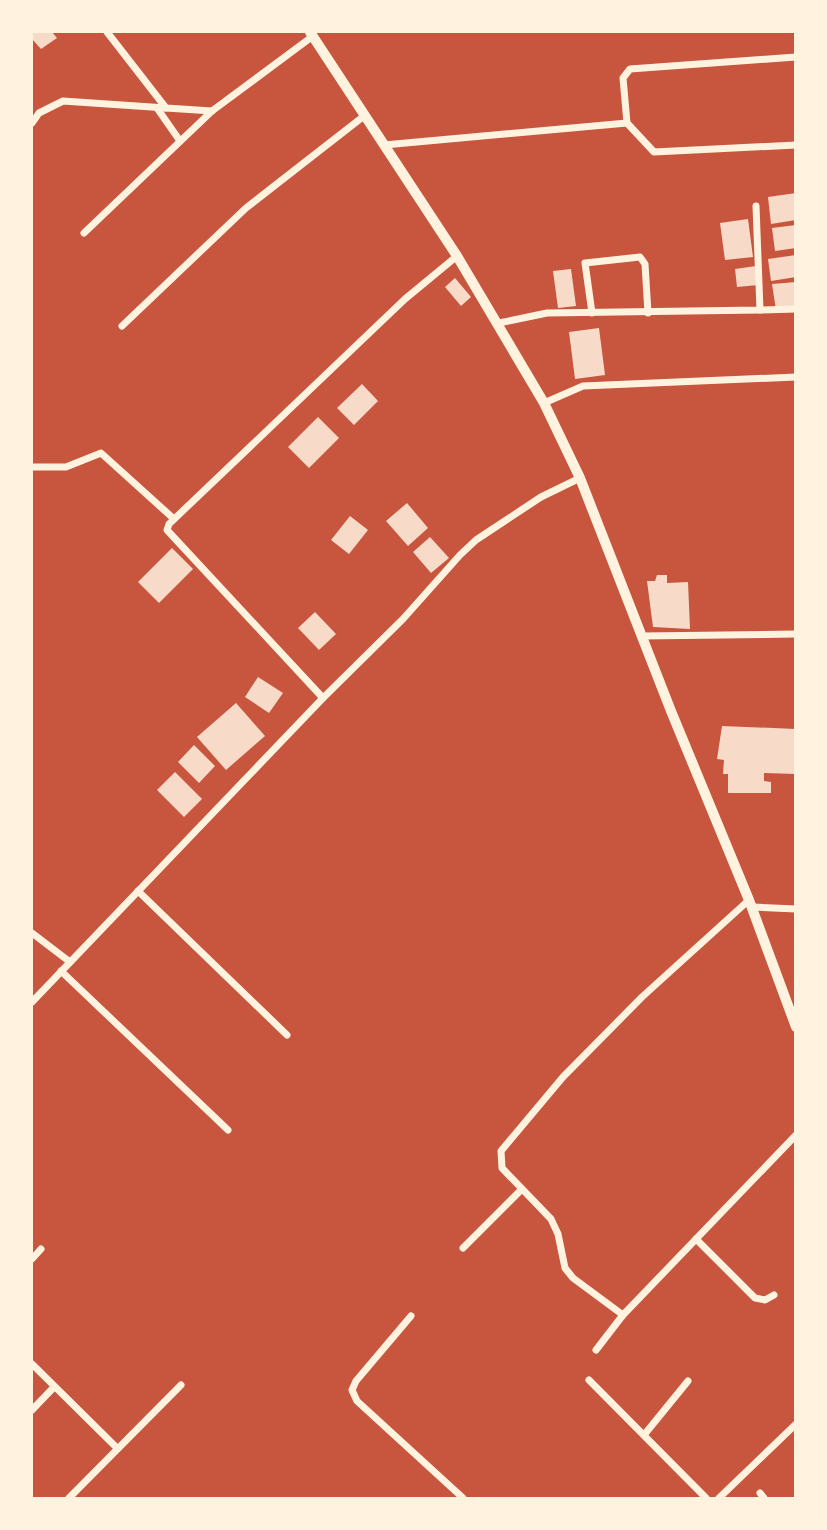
<svg xmlns="http://www.w3.org/2000/svg" width="827" height="1530" viewBox="0 0 827 1530" font-family="'Golos Text',sans-serif">
<style>
.building{fill:#f7dbc8}
.lines{fill:none;stroke-linecap:round;stroke-linejoin:round}
.minor{stroke:#fff3e0;stroke-width:7}
.secondary{stroke:#fff3e0;stroke-width:10}
</style>
<rect width="100%" height="100%" fill="#c8553d"/>
<!-- building -->
<g class="building">
<polygon points="32,32 52,32 57,38 41,49 32,39"/>
<polygon points="796,193 796,220 771,224 768,197"/>
<polygon points="748,219 753,257 725,260 720,223"/>
<polygon points="796,225 796,248 775,251 772,228"/>
<polygon points="796,255 796,277 771,281 768,259"/>
<polygon points="756,266 758,285 737,287 735,269"/>
<polygon points="571,269 576,306 558,308 553,271"/>
<polygon points="455,278 471,297 461,306 445,287"/>
<polygon points="796,282 796,307 776,310 772,284"/>
<polygon points="599,328 605,375 575,379 569,332"/>
<polygon points="362,384 378,401 354,425 337,408"/>
<polygon points="318,417 339,438 309,468 288,447"/>
<polygon points="407,503 428,528 408,546 386,521"/>
<polygon points="350,516 368,530 349,554 331,540"/>
<polygon points="430,537 449,558 431,573 413,552"/>
<polygon points="172,548 193,569 159,603 138,582"/>
<polygon points="657,575 667,575 667,583 688,582 690,629 653,627 647,581 655,581"/>
<polygon points="315,612 336,634 319,650 298,628"/>
<polygon points="258,677 283,693 269,713 245,697"/>
<polygon points="236,703 265,736 226,770 197,737"/>
<polygon points="722,726 796,729 796,774 764,773 764,781 771,782 771,793 728,793 728,774 723,774 724,760 717,759"/>
<polygon points="194,745 215,766 199,783 178,762"/>
<polygon points="175,772 202,799 184,817 157,790"/>
</g>
<g class="lines">
<!-- minor -->
<g class="minor">
<polyline points="107,32 166,108 212,111"/>
<polyline points="796,57 630,69 623,78 627,123 654,152 796,145"/>
<polyline points="157,108 180,141"/>
<polyline points="32,123 39,113 63,101 166,108"/>
<polyline points="384,145 627,123"/>
<polyline points="84,233 212,111 313,36"/>
<polyline points="760,310 796,309"/>
<polyline points="592,313 585,263 640,257 645,264 648,313"/>
<polyline points="499,323 547,313 760,310 756,206"/>
<polyline points="122,326 246,208 364,116"/>
<polyline points="544,403 583,386 796,377"/>
<polyline points="32,467 66,467 101,453 174,519"/>
<polyline points="642,636 796,634"/>
<polyline points="323,698 167,530 169,524 405,299 457,256"/>
<polyline points="138,891 287,1035"/>
<polyline points="752,907 796,909"/>
<polyline points="32,933 70,962"/>
<polyline points="61,971 228,1130"/>
<polyline points="32,1002 323,698 403,619 460,555 476,540 541,497 580,478"/>
<polyline points="696,1239 755,1298 765,1300 774,1295"/>
<polyline points="463,1248 521,1190"/>
<polyline points="32,1259 41,1249"/>
<polyline points="623,1315 573,1278 565,1268 558,1234 551,1219 502,1168 501,1151 563,1077 642,997 749,900"/>
<polyline points="411,1316 356,1381 352,1390 357,1401 463,1498"/>
<polyline points="596,1350 623,1315 796,1135"/>
<polyline points="32,1364 117,1448"/>
<polyline points="589,1380 706,1498"/>
<polyline points="32,1410 54,1387"/>
<polyline points="644,1435 688,1381"/>
<polyline points="760,1493 764,1498"/>
<polyline points="69,1498 181,1385"/>
<polyline points="719,1498 796,1424"/>
</g>
<!-- secondary -->
<polyline class="secondary" points="310,32 457,256 544,403 580,478 671,711 749,900 796,1027"/>
</g>
<!-- border -->
<rect width="827" height="1530" fill="none" stroke="#fff3e0" stroke-width="66"/>
</svg>
